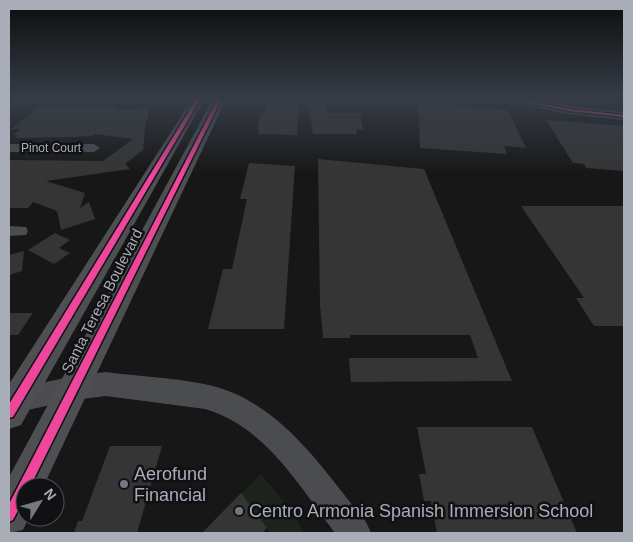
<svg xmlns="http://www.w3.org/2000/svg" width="633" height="542" viewBox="0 0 633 542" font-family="Helvetica,sans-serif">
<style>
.green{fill:#1d241e}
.building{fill:#353536}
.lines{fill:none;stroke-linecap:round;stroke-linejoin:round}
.minor{fill:#4b4c50;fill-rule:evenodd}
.major{fill:#4d4f52;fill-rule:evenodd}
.cycleway-casing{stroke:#111113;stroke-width:3}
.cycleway{fill:#ed469a;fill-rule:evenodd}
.poi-dot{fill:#757880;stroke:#111113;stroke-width:2}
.labels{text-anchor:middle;stroke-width:5;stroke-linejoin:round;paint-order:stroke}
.far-street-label{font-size:12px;fill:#a8adb8;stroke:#111113}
.street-label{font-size:15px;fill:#a8adb8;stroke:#111113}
.near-poi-label{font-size:18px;fill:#a8adb8;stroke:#111113;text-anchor:start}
</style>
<rect width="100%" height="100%" fill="#171717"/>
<!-- green -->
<polygon class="green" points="261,474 289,508 305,533 269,533 267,528 241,494"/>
<!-- building -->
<g class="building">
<polygon points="268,98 300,98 297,135 258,134 259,130 257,130 261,113 265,113"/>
<polygon points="307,98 326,98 327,113 360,113 363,130 356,129 357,134 313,134"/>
<polygon points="418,103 508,110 526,148 504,146 507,154 420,148"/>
<polygon points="38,107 119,107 115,111 148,107 148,119 146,120 143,150 125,164 130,169 46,181 85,193 80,208 89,202 95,219 61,230 57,211 33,202 28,208 9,208 9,160 103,161 133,139 95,134 92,136 76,137 15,138 18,135 13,135 21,129 11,129"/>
<polygon points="546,120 624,126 624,171 586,168 584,164 573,163"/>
<polygon points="318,159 424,169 512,381 351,382 349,358 478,358 470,335 350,335 350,338 323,338 320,305"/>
<polygon points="249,163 295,166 284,329 208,329 223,269 232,269 247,199 240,199"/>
<polygon points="521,206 624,206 624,326 594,326 576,298 584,298"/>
<polygon points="55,233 70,240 59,248 70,253 54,264 28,250"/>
<polygon points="24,251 22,271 9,275 9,255"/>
<polygon points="9,313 33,313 18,335 9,335"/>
<polygon points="417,427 532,427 577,533 437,533 431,501 424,501 419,474 426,474"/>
<polygon points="110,446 162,446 137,533 74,533 78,521 82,521"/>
<polygon points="241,493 267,528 262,533 202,533"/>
</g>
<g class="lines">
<!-- minor -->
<g class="minor">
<polygon points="9,98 139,98 140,99 135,102 9,102"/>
<polygon points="9,144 94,144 100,148 94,152 9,152"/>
<polygon points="9,226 26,227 28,231 26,235 9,236"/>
<path d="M106,372c36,5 83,6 117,17 64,22 102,83 143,133l5,11h-36c-36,-47 -69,-106 -130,-124l-99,-13 -32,4 -65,14v-24l65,-14z"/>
</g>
<!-- major -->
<g class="major">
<polygon points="193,98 205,98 21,425 9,429 9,384"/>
<polygon points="212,98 224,98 222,108 43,487 25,487 25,517 29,517 23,530 9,533 9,477 208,108"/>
<polygon points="502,98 525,98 569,106 624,112 624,120 569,114 508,102"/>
</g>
<!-- cycleway casing -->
<g class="cycleway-casing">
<g id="cycleway">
<polygon points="197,98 201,98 13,417 9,418 9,404"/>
<polygon points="216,98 220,98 217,108 30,487 25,487 25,497 13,520 9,522 9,504 213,108"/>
<polygon points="506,98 512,98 569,109 624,115 624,117 569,111"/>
</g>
</g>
<!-- cycleway -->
<use href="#cycleway" class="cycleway"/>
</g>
<!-- sky -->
<linearGradient id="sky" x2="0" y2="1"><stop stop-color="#0d0d0d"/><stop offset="0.57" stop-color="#363c47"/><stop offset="1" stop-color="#363c47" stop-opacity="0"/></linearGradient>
<rect width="633" height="173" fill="url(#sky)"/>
<!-- markers -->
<g class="poi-dot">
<circle cx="124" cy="484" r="5"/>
<circle cx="239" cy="511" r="5"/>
</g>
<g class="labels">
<!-- far-street labels -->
<g class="far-street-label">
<text x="51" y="152">Pinot Court</text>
</g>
<!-- street labels -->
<g class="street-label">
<text transform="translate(102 301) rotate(-63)" y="5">Santa Teresa Boulevard</text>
</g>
<!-- near-poi labels -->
<g class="near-poi-label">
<text x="134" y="480">Aerofund<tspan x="134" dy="21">Financial</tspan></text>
<text x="249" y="517">Centro Armonia Spanish Immersion School</text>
</g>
</g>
<!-- border -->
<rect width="633" height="542" fill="none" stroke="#a8adb8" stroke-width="20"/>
<!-- north arrow -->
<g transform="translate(40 502) rotate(53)"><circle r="24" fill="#111113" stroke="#4d4f55"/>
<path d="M0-4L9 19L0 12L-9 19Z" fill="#757880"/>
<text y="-8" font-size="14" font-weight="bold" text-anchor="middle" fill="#a8adb8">N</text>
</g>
</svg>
